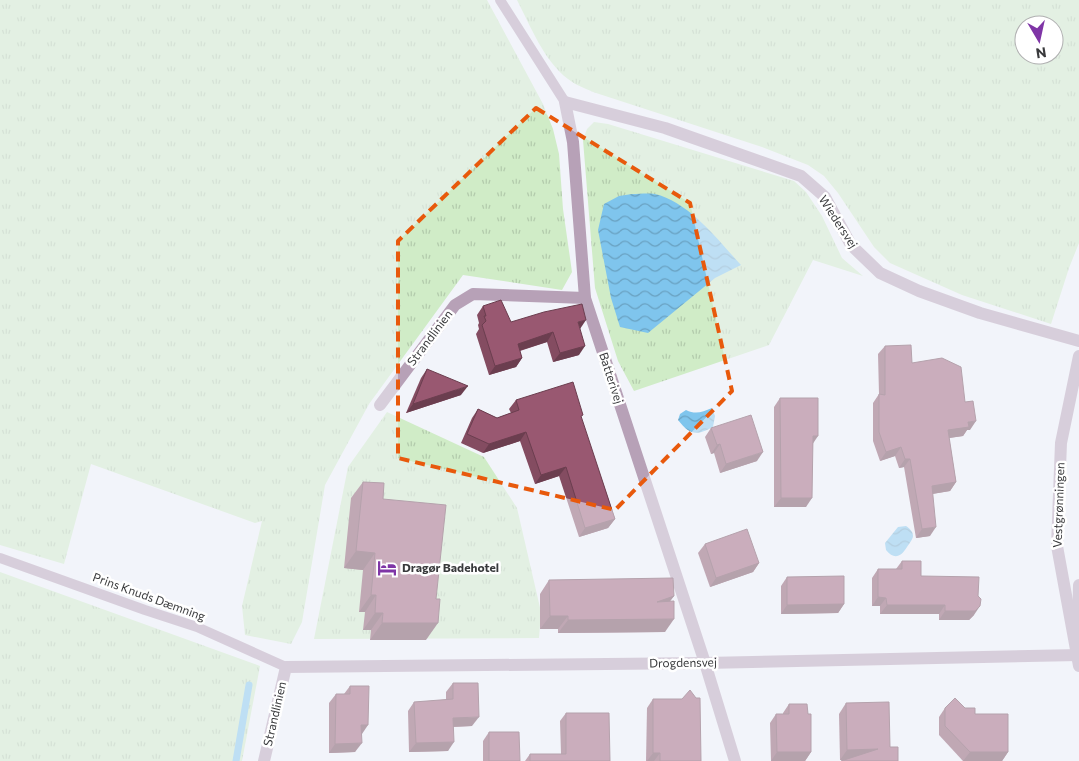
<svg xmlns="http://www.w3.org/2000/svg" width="1079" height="761" viewBox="0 0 1079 761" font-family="Commissioner,sans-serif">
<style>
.grass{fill:url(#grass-tufts);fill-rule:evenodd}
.water{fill:url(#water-waves)}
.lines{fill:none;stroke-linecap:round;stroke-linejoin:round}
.stream{stroke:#7fc5ed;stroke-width:7}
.service{stroke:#b7a1b7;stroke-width:10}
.minor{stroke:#b7a1b7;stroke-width:12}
.tertiary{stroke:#b7a1b7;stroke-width:12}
.wall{fill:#844c61}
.shaded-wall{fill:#6b3e4f}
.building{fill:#995871;stroke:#6b3e4f}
.marked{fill:none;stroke:#e8590c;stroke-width:4;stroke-dasharray:10 6;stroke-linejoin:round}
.labels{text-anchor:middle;stroke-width:5;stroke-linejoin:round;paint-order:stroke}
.street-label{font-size:12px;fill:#393a3c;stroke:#fff}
.poi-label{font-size:12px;font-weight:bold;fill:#393a3c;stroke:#fff;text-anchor:start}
</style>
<defs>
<pattern id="grass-tufts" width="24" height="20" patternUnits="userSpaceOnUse" patternTransform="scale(1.25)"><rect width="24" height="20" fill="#d0ecc7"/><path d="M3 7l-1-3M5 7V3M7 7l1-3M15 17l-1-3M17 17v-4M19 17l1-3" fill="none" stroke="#b3cbac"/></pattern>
<pattern id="water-waves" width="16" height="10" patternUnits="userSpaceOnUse" patternTransform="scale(1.25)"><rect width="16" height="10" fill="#7fc5ed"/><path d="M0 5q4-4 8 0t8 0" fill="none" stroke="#69a1c1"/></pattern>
</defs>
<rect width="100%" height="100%" fill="#f2f4fa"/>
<!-- grass -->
<g class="grass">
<polygon points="0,0 487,0 543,104 553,129 559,154 563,209 572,272 562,290 463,275 369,404 325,485 302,622 291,644 245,635 242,606 262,521 255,523 91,464 64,564 0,545"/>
<path d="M517,0h562v243l-10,25 -18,56 -89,-29 -72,-32 -16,-16 -36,-54 -14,-17 -16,-11 -46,-18 -169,-55c-8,-4 -18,-7 -25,-13 -24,-18 -37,-52 -51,-79zM1024,25h30v30h-30z"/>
<polygon points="594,122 608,124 794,181 806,192 822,216 842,258 863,276 813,260 769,345 634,391 618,361 595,288 583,140 587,129"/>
<polygon points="387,412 484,457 517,508 541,612 539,638 314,639 348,467"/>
<polygon points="0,572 260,666 242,761 0,761"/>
</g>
<!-- water -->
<g class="water">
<path d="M632,194c7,0 16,-1 23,0 34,8 63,46 86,71l-26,13 -67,55 -28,-6 -9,-29 -13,-68 6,-26 15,-8z"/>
<path d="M712,408l3,8 -2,11c-17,9 -23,8 -35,-7l2,-6 6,-4c10,5 16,2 26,-2z"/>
<path d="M906,526c3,2 7,5 7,10 0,3 -4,8 -6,11 -6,10 -13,13 -21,3l-1,-7 13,-16z"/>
</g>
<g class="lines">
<!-- stream -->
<polyline class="stream" points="236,761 249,685"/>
<!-- service -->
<g class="service">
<polyline points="500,0 565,102"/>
<polyline points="0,558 145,610 197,627 286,667"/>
</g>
<!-- minor -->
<g class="minor">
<polyline points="380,405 455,305 473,294 585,298"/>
<polyline points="264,761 286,667 705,663 1079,655"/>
<polyline points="735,761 705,663 585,298 573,142 565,102 665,128 801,176 825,197 851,245 880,273 919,291 980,313 1079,341"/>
</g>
<!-- tertiary -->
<g class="tertiary">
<polyline points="1079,356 1061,443 1057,546 1079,666"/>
<polyline points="1078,630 1079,585"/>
</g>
</g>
<!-- wall -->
<g class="wall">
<polygon points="483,306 511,322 580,329 579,355 553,362 547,342 520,351 522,358 516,367 489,375 476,334 479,329 478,325 479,323 477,315"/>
<polygon points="885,346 912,363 970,430 967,430 963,436 949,438 956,482 950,491 932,494 930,536 916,538 904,467 899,468 895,456 880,461 873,441 873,403 879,394 878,354"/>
<polygon points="427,369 461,395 406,413 421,378"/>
<polygon points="780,398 813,443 806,507 774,507 774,407"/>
<polygon points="516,400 581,418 615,519 608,528 579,537 559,476 535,484 520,441 483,453 461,443 472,418 478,409 497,418 511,413 509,409"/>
<polygon points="711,428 757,461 720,473 714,453 711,454 705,437"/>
<polygon points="363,482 383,499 426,640 370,640 371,630 363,630 365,612 359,612 363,570 344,568 351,498"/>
<polygon points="705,544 759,563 753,572 710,587 698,553"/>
<polygon points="902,561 921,576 974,615 969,620 939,620 939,614 880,614 880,606 872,606 872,578 878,569 896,569"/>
<polygon points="787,577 844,604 838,613 781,614 781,586"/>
<polygon points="549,580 674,596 670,601 665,632 558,633 558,629 540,629 540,594"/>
<polygon points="453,683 472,726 453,727 448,751 409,752 408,711 414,702 446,700 446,692"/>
<polygon points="350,686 362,734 355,752 329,753 329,703 336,694 344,694"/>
<polygon points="653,699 701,761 646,761 647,708"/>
<polygon points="846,703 890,747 843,760 840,760 839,714"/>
<polygon points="789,704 808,714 811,752 805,761 771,761 770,723 776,714 783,714 783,713"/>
<polygon points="945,708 965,708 1008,752 1002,761 963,761 939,735 939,717"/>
<polygon points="566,713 610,761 525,761 530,754 561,754 560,721"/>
<polygon points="489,732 520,761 483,761 483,741"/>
</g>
<!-- shaded-wall -->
<g class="shaded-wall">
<polygon points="586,320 580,329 578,322"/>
<polygon points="553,332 547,342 512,353 518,344"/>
<polygon points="585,346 579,355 553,362 560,353"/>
<polygon points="522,358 516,367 489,375 495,366"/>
<polygon points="468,386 461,395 406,413 413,404"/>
<polygon points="976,421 970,430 967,430 963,436 942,439 948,430 968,422"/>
<polygon points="526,432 520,441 483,453 489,444"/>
<polygon points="813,436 818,436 812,445"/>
<polygon points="720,444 714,453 711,454 717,445"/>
<polygon points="901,447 895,456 880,461 886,452"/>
<polygon points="763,452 757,461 720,473 726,464"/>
<polygon points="905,459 910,459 904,467 899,468"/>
<polygon points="566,467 559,476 535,484 541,475"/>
<polygon points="956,482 950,491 926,495 932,486"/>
<polygon points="781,498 812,498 806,507 774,507"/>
<polygon points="615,519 608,528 579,537 585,528"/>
<polygon points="936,527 930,536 916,538 922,529"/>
<polygon points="356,551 375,553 363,570 344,568"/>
<polygon points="759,563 753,572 710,587 716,578"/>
<polygon points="371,595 376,595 365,612 359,612"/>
<polygon points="674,596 664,609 657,602"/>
<polygon points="878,597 886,598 880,606 872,606"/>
<polygon points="844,604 838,613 781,614 787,605"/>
<polygon points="887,605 945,605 939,614 880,614"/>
<polygon points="980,606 974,615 969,620 939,620 945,611"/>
<polygon points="375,613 383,613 371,630 363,630"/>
<polygon points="550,616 568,616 558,629 540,629"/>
<polygon points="674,619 665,632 558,633 568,620"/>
<polygon points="382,623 438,623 426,640 370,640"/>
<polygon points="479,717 472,726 447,727 453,718"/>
<polygon points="361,725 368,725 362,734 355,734"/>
<polygon points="454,742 448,751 409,752 416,743"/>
<polygon points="362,743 355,752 329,753 335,744"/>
<polygon points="878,749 870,760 840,760 847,750"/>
<polygon points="777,752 811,752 805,761 771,761"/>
<polygon points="970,752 1008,752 1002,761 963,761"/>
<polygon points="653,753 660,753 654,761 647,761"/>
</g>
<!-- building -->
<g class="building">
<polygon points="501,300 511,322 544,312 582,304 586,320 578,322 585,346 560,353 553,332 518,344 522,358 495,366 482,325 486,321 484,316 486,316 483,306"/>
<polygon points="911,345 912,363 942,358 961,367 965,402 973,401 976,421 968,422 969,427 948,430 956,482 932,486 936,527 922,529 910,459 905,459 901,447 886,452 879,432 879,394 885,395 885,346"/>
<polygon points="427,369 468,386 413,404"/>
<polygon points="573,382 583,415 581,416 615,519 585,528 566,467 541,475 526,432 489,444 467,434 478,409 497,418 519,410 516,400"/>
<polygon points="780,398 818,398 818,436 813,436 812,498 781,498"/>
<polygon points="751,415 763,452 726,464 720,444 717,445 711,428"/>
<polygon points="363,482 384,483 383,499 446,505 436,599 440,599 438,623 382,623 383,613 375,613 376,595 371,595 375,553 356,551"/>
<polygon points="747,529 759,563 716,578 705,544"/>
<polygon points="902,561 921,561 921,576 979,577 978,596 981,599 980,606 975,611 945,611 945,605 887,605 886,598 878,597 878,569 902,569"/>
<polygon points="844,576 844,604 787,605 787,577"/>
<polygon points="673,578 674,596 657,602 674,601 674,619 568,620 568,616 550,616 549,580"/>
<polygon points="453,683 478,683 479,717 453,718 454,742 416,743 414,702 453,699"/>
<polygon points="350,686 369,686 368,725 361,725 362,743 335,744 336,694 350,694"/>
<polygon points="690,690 696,698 700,698 701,761 660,761 660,753 653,753 653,699 682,699"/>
<polygon points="955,698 965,708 975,708 975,714 1008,714 1008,752 970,752 945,726 945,708"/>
<polygon points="889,702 890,747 898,747 898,761 841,761 878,749 847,750 846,703"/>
<polygon points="789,704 807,704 808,714 811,714 811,752 777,752 776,714 789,714"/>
<polygon points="566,713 609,713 610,761 530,761 530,754 566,754"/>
<polygon points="489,732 519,732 520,761 489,761"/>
</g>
<!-- marked area -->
<path d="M0 0H1079V761H0ZM536,108l154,95 42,188 -117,119 -217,-52v-217z" fill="#f2f4fa" fill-opacity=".55" fill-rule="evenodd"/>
<path class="marked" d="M536,108l154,95 42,188 -117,119 -217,-52v-217z"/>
<!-- icons -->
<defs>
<g id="hotel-bare" transform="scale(1.5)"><path d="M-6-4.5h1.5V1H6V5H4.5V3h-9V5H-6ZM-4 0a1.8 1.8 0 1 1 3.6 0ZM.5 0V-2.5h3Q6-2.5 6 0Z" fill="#7f35a6" stroke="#fff" stroke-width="2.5" paint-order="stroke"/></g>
</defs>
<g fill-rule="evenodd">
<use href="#hotel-bare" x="387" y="568"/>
</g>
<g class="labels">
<!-- street labels -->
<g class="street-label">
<text transform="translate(838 222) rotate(57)" y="4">Wiedersvej</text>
<text transform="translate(430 338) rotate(-53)" y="4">Strandlinien</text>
<text transform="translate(611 378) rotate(72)" y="4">Batterivej</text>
<text transform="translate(1059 505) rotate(-88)" y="4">Vestgrønningen</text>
<text transform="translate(149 597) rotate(20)" y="4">Prins Knuds Dæmning</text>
<text transform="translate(683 663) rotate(-1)" y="4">Drogdensvej</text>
<text transform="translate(275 714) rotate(-77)" y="4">Strandlinien</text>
</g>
<!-- poi labels -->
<g class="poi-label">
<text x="402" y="572">Dragør Badehotel</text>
</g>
</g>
<!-- north arrow -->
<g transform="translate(1039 40) rotate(171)"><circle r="24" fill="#ffffff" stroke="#b0b0b1"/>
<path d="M0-4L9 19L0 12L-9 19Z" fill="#7f35a6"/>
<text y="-8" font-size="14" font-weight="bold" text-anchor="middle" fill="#393a3c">N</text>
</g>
</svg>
